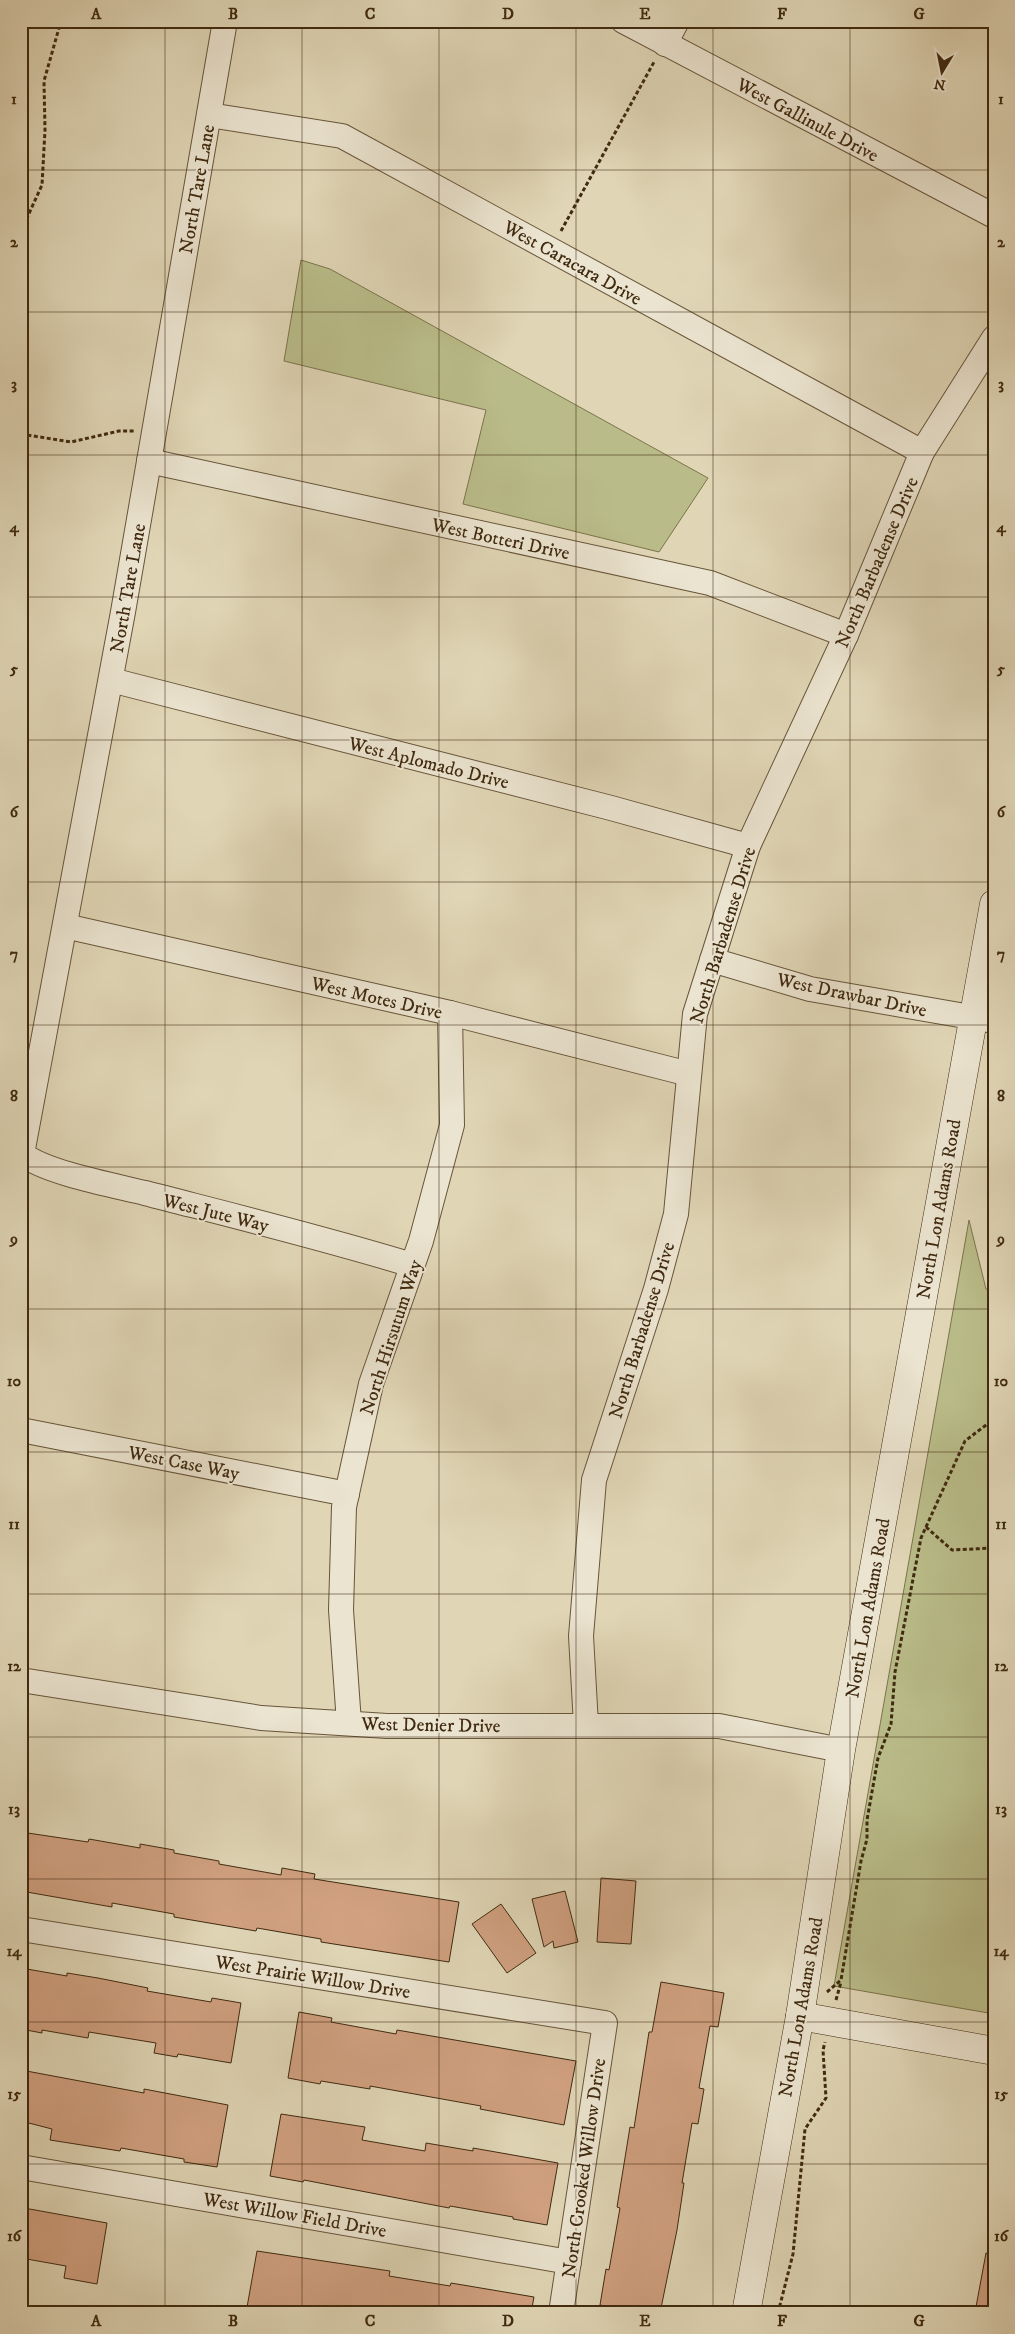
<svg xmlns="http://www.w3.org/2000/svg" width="1015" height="2334" viewBox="0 0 1015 2334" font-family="'IM FELL DW Pica',serif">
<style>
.green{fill:#b9bc89;stroke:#7c734c}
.building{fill:#d1a181;stroke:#402a10}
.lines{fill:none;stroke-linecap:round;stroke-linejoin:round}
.street-casing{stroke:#68553a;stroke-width:26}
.secondary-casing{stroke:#402a10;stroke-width:29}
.path{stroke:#402a10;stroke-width:3;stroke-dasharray:4 2.5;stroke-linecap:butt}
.street{stroke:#ebe4d0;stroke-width:24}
.secondary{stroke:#ebe4d0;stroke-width:28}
.grid{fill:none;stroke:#402a10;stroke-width:1;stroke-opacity:0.55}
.labels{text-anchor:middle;stroke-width:4;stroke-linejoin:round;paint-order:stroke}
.street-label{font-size:19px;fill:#402a10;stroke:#ebe4d0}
.neatline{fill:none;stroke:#402a10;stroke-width:2}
.grid-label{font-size:16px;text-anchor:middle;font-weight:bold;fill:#402a10}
</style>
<rect width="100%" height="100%" fill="#e0d6b6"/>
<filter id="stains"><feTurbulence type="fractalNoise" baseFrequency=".004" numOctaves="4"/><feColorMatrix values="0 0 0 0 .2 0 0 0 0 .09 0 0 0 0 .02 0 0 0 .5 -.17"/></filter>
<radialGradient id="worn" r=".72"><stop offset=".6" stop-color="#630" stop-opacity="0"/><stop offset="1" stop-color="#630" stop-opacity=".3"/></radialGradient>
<!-- green -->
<g class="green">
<polygon points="301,260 330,269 708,478 659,552 463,504 486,410 284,361"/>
<polygon points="969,1220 986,1289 994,1291 994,2014 834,1986"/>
</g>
<!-- building -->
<g class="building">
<polygon points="21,1832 88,1842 89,1839 140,1848 140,1844 174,1850 174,1853 219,1861 219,1864 281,1875 282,1868 315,1874 314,1879 459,1902 449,1962 321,1942 321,1939 257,1928 256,1931 174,1917 174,1914 112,1903 112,1907 21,1891"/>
<polygon points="601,1878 636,1881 631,1944 597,1942"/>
<polygon points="565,1891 578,1942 554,1948 553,1941 544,1947 532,1899"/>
<polygon points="501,1904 536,1953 507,1973 472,1924"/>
<polygon points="21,1968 67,1976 67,1973 98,1978 148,1988 147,1991 211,2002 212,1998 241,2003 231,2063 178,2054 177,2057 154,2053 156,2043 89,2032 88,2038 42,2030 42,2033 21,2029"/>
<polygon points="661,1982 724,1993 718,2027 710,2026 699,2088 704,2089 698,2124 692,2123 682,2183 684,2183 677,2230 660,2313 642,2313 600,2305 606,2269 609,2270 620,2208 617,2207 630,2127 634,2128 649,2032 652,2032"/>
<polygon points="299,2012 332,2018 331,2022 396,2034 397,2030 576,2061 564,2125 480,2109 481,2106 370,2086 370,2089 321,2081 320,2084 288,2078"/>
<polygon points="21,2070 144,2093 144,2089 228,2105 217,2167 184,2162 184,2159 121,2148 120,2151 50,2140 52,2129 21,2121"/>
<polygon points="281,2114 365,2127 362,2140 425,2151 426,2143 473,2151 473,2148 558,2163 547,2225 513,2219 513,2217 450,2206 449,2208 304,2180 303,2182 270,2176"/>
<polygon points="24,2208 107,2223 97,2284 64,2278 66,2266 21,2258 21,2221"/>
<polygon points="257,2251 390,2271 389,2276 450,2286 451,2283 534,2297 531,2313 246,2313"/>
<polygon points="986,2253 994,2254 994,2310 976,2307"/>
</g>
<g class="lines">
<!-- street casing -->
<g class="street-casing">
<g id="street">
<path d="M225,21l-102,591 -101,542c25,19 90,31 123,39 89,23 179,45 267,72"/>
<polyline points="623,21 994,216"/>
<polyline points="665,44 677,21"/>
<polyline points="209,115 342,136 922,452"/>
<polyline points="149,461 710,583 846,635"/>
<polyline points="111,680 611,808 748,846"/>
<polyline points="65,926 450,1013 689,1074"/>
<polyline points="712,960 810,989 994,1021"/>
<polyline points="21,1430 347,1494"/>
<polyline points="21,1680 261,1718 387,1726 719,1726 841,1750"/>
<polyline points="349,1723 341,1610 344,1507 371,1384 421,1241 452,1125 450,1013"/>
<polyline points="586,1725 581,1636 594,1480 656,1289 676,1214 695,1014 748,846 846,635 922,452 994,338"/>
<polyline points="21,1929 605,2023 561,2313"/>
<polyline points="21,2167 569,2262"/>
</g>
</g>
<!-- secondary casing -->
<g class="secondary-casing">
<g id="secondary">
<polyline points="800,2016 994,2051"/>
<polyline points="746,2313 800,2016 841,1750 994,904"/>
</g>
</g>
<!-- path -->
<g class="path">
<polyline points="21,231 42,185 45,130 44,81 61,21"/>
<polyline points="561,231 654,62"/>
<polyline points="21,434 71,442 119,431 134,431"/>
<polyline points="926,1527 952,1550 994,1548"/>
<polyline points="827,1992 841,1980 861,1861 867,1839 867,1820 878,1758 891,1724 895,1672 921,1538 965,1441 994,1419"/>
<polyline points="836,2000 841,1982"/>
<polyline points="778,2313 793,2254 805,2129 826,2098 823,2050 825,2042"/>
</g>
<!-- street -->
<use href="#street" class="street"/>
<!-- secondary -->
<use href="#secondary" class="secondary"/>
</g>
<!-- grid -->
<path class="grid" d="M165,21v2292M302,21v2292M439,21v2292M576,21v2292M713,21v2292M850,21v2292M21,170h973M21,312h973M21,455h973M21,597h973M21,740h973M21,882h973M21,1025h973M21,1167h973M21,1309h973M21,1452h973M21,1594h973M21,1737h973M21,1879h973M21,2022h973M21,2164h973"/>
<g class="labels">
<!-- street labels -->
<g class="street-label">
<text transform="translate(808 119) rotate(28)" y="7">West Gallinule Drive</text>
<text transform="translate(196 189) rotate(-80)" y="7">North Tare Lane</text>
<text transform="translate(573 262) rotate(29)" y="7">West Caracara Drive</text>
<text transform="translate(501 538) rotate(12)" y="7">West Botteri Drive</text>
<text transform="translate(876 562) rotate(-67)" y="7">North Barbadense Drive</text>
<text transform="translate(127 588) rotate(-80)" y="7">North Tare Lane</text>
<text transform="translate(429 762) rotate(14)" y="7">West Aplomado Drive</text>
<text transform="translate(722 935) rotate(-73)" y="7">North Barbadense Drive</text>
<text transform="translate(852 994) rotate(12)" y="7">West Drawbar Drive</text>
<text transform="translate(377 997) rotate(13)" y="7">West Motes Drive</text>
<text transform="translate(938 1209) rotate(-80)" y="7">North Lon Adams Road</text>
<text transform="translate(216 1212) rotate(14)" y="7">West Jute Way</text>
<text transform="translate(641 1330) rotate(-73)" y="7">North Barbadense Drive</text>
<text transform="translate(390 1337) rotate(-72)" y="7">North Hirsutum Way</text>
<text transform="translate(184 1462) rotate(11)" y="7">West Case Way</text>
<text transform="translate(867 1608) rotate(-80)" y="7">North Lon Adams Road</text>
<text transform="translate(431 1724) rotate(1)" y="7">West Denier Drive</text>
<text transform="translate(313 1976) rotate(9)" y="7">West Prairie Willow Drive</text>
<text transform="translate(800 2007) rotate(-80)" y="7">North Lon Adams Road</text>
<text transform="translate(583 2168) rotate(-82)" y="7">North Crooked Willow Drive</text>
<text transform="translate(295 2214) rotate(10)" y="7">West Willow Field Drive</text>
</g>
</g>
<!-- margin -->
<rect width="1015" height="2334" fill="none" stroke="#e0d6b6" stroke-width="55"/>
<!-- north arrow -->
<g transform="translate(942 72) rotate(190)" stroke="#ebe4d0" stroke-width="4" paint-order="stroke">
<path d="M0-4L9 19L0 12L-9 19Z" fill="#402a10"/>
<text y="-8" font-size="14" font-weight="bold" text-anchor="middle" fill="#402a10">N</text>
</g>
<rect x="28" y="28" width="960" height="2278" class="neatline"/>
<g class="grid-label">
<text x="96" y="19">A</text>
<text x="233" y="19">B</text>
<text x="370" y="19">C</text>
<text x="508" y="19">D</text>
<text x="645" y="19">E</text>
<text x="782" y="19">F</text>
<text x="919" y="19">G</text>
<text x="14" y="104">1</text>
<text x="1001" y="104">1</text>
<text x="14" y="247">2</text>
<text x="1001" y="247">2</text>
<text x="14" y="389">3</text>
<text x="1001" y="389">3</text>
<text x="14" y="532">4</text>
<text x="1001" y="532">4</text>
<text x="14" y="674">5</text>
<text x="1001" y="674">5</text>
<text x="14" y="817">6</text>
<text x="1001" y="817">6</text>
<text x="14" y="959">7</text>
<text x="1001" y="959">7</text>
<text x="14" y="1101">8</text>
<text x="1001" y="1101">8</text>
<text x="14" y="1244">9</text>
<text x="1001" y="1244">9</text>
<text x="14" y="1386">10</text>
<text x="1001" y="1386">10</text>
<text x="14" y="1529">11</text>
<text x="1001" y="1529">11</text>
<text x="14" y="1671">12</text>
<text x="1001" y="1671">12</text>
<text x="14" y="1814">13</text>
<text x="1001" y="1814">13</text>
<text x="14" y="1956">14</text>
<text x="1001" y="1956">14</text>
<text x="14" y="2099">15</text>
<text x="1001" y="2099">15</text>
<text x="14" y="2241">16</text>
<text x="1001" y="2241">16</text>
<text x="96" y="2326">A</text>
<text x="233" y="2326">B</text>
<text x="370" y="2326">C</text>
<text x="508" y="2326">D</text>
<text x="645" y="2326">E</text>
<text x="782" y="2326">F</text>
<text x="919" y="2326">G</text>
</g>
<rect width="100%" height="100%" filter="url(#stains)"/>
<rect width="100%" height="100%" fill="url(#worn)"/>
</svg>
